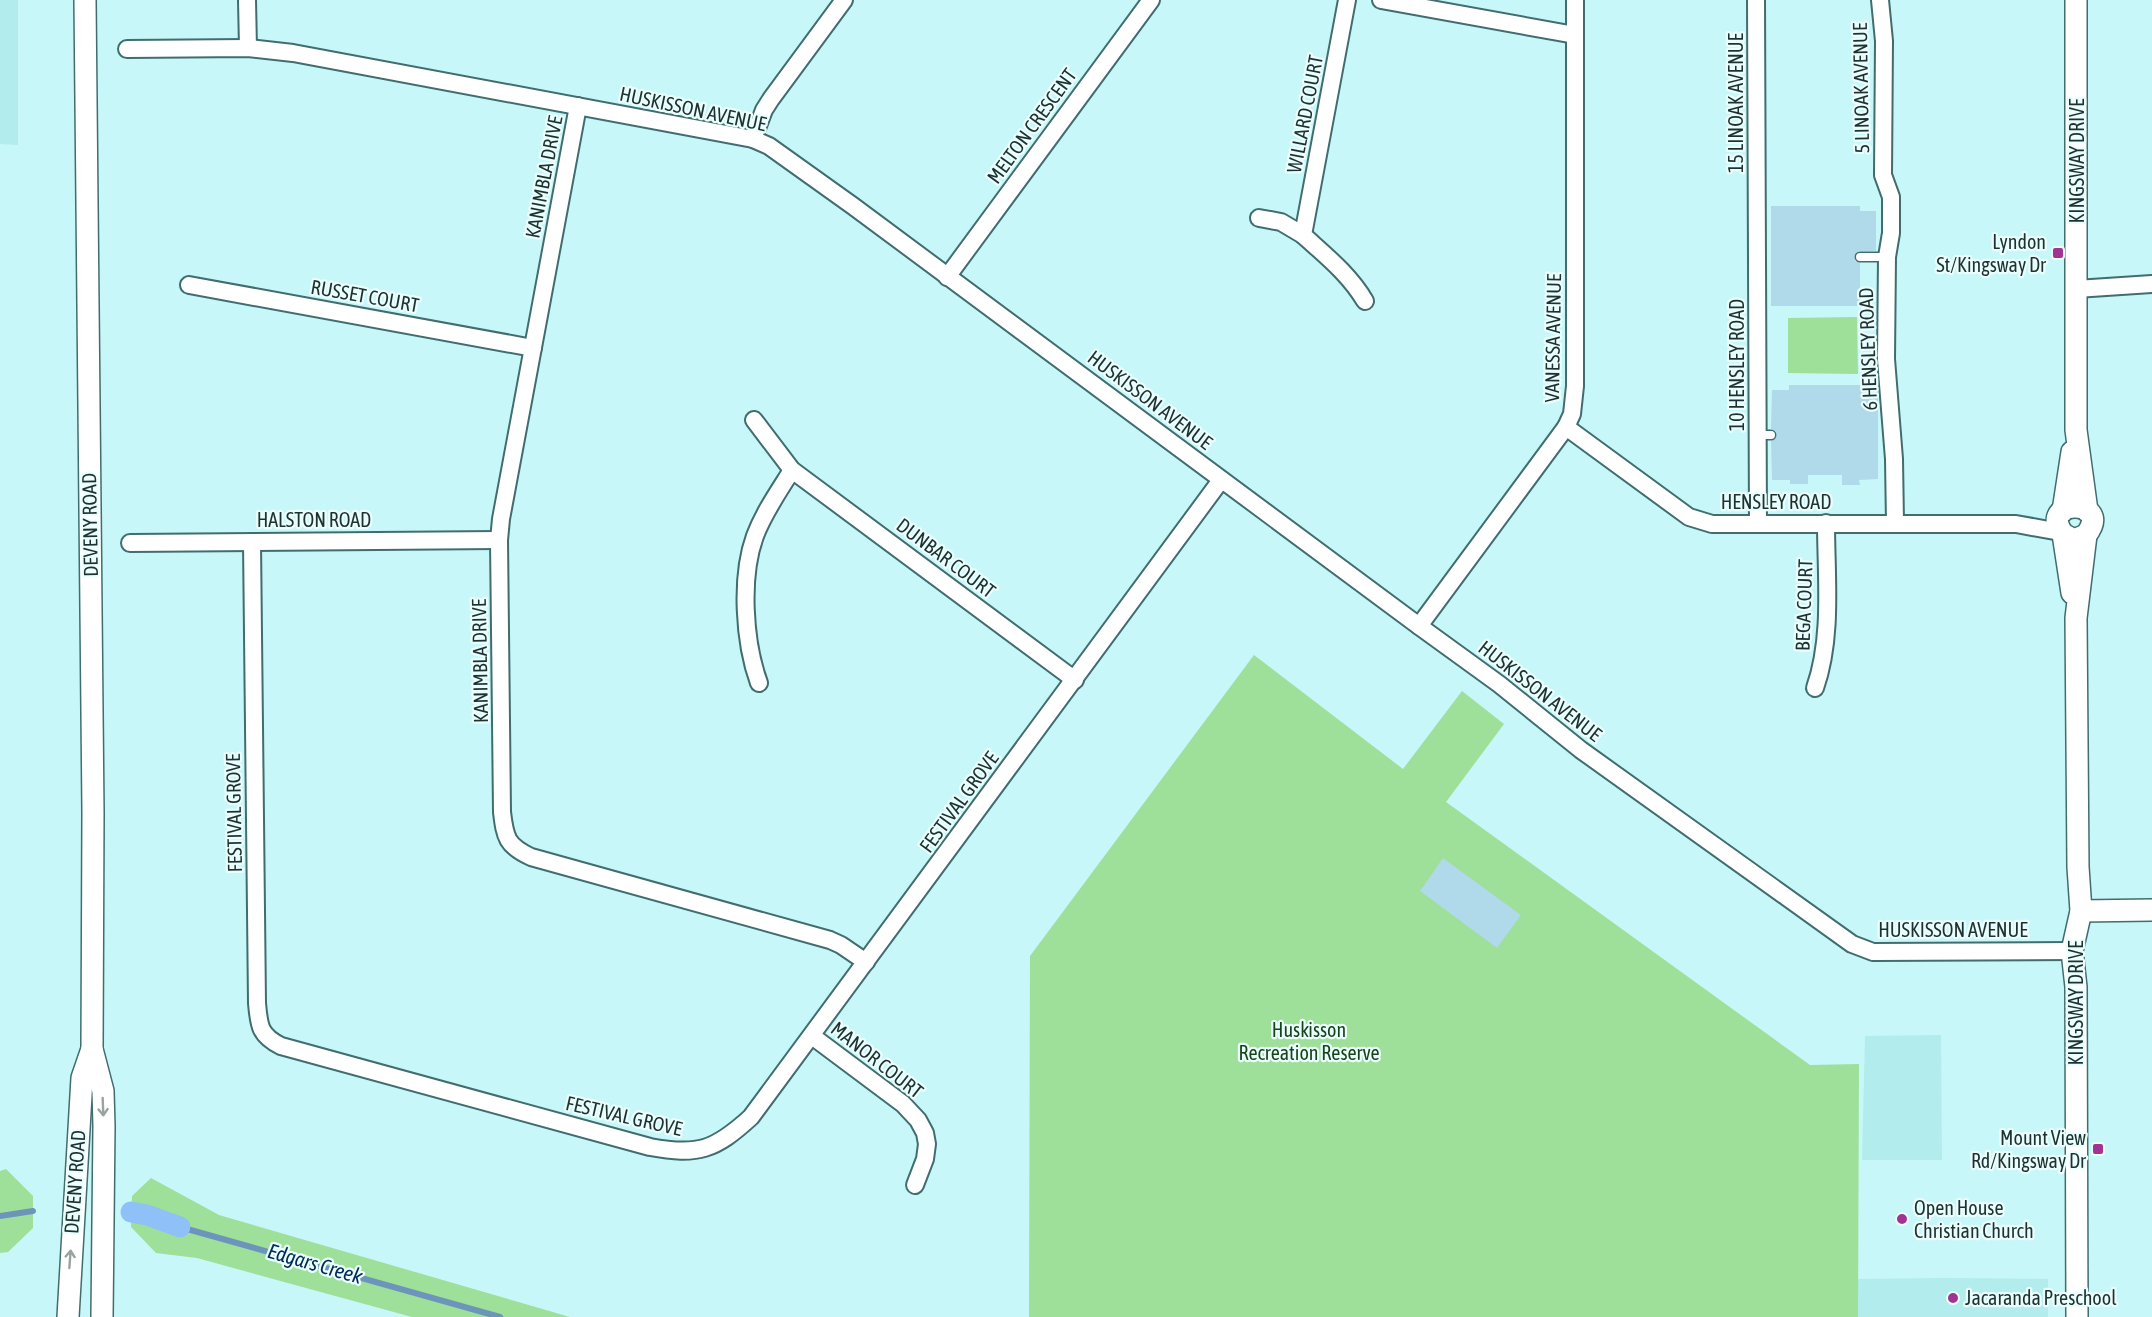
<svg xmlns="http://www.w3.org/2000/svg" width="2152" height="1317" viewBox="0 0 2152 1317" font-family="'Asap Condensed',sans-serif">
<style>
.built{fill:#b2eced}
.green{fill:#9edf9a}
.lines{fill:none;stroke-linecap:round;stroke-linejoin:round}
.stream{stroke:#6d95bc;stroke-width:6}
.canal{stroke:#8fc0f7;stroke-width:21}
.building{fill:#b0d9e9}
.service-casing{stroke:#416d6e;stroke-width:11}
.minor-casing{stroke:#416d6e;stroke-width:20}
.tertiary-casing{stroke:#416d6e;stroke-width:24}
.service{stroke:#fff;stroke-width:8}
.minor{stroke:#fff;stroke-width:16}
.tertiary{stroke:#fff;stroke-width:21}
.oneway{stroke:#9aa2a2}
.poi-dot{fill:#a13392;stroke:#ebfefe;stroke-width:2}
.labels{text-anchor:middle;stroke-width:4.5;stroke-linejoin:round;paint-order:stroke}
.street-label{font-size:20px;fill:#1e3131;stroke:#ebfefe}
.poi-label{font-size:20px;fill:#1e3131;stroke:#ebfefe;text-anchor:end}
.park-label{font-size:20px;fill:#174416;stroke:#ebfefe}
.water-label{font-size:21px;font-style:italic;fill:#002a54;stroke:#ebfefe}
</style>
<rect width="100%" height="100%" fill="#c7f7f8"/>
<!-- built -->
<g class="built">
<polygon points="0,0 18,0 18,145 0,144"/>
<polygon points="1941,1035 1942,1160 1862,1160 1865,1036"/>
<polygon points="1944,1278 2048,1279 2048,1317 1858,1317 1858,1279"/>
</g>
<!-- green -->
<g class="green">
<polygon points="1857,317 1858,374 1788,373 1788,318"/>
<polygon points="1254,655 1403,769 1462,691 1504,724 1446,802 1810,1065 1859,1064 1858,1317 1029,1317 1030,956"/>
<polygon points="6,1169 33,1196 33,1228 8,1252 0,1253 0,1171"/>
<polygon points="151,1178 219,1215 570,1317 412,1317 197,1258 156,1253 131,1227 132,1196"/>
</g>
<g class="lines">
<!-- stream -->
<g class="stream">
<polyline points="0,1216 33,1211"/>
<polyline points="180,1227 500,1317"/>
</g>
<!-- canal -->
<polyline class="canal" points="131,1212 147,1215 180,1227"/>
</g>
<!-- building -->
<g class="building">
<polygon points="1771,206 1860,206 1860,211 1876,211 1876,251 1859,251 1854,256 1855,261 1860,263 1860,306 1771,306"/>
<polygon points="1789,385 1860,385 1860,389 1878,389 1878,479 1859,480 1860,485 1842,485 1842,475 1808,475 1808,484 1790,484 1790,480 1772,480 1771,441 1777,436 1776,431 1771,429 1772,390 1789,390"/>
<polygon points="1443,858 1521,915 1497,948 1420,891"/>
</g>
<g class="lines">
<!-- service casing -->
<g class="service-casing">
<g id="service">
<polyline points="1860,257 1887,257"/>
<polyline points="1759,435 1771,435"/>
</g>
</g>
<!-- minor casing -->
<g class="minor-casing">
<g id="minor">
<polyline points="247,0 248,48"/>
<path d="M1347,0l-44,235c23,21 46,39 62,66"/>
<polyline points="1381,0 1575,35"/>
<polyline points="1756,0 1758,524"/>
<polyline points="1880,0 1884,41 1883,175 1891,197 1891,233 1887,257 1886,359 1894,459 1895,523"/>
<polyline points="127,49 248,48 293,53 753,139 769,146 853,206 1419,626 1499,684 1581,750 1852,944 1873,952 2072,951"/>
<path d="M578,106l-77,413 -2,21 3,272c3,26 5,34 29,45l299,83 11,5 25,17"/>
<polyline points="753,139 764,110 771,99 844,0"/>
<polyline points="1259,218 1281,222 1303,235"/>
<polyline points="947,277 1151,0"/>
<polyline points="189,285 533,348"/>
<polyline points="2076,289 2152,284"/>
<polyline points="754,420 792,470 1075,680"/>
<polyline points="1566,427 1689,517 1712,524 2016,524 2060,532"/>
<path d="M252,542l5,461c2,22 2,32 24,43l369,101c48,9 65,3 101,-30l470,-637"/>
<polyline points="130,543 499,540"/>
<polyline points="1419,626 1566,427 1572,414 1575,386 1575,0"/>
<path d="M759,683c-15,-41 -19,-106 -4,-147 9,-24 24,-45 37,-66"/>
<path d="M1815,688c18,-51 11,-112 11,-165"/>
<polyline points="812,1036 903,1104 918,1120 925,1133 927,1144 925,1159 915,1185"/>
</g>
</g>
<!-- tertiary casing -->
<g class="tertiary-casing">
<g id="tertiary">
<polyline points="85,0 93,813 92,1049 103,1091 104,1126 102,1317"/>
<polyline points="2076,0 2076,430 2087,511"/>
<polyline points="2063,511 2072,452"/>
<path d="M2063,534l11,6 12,-5c29,-37 -50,-37 -23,-1l9,59"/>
<polyline points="2081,911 2152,910"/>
<polyline points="68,1317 82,1078 92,1049"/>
<polyline points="2077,1317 2076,987 2072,951 2081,911 2078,867 2076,618 2086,535"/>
</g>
</g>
<!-- service -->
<use href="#service" class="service"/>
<!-- minor -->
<use href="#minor" class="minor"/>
<!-- tertiary -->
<use href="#tertiary" class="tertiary"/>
</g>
<!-- one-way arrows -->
<defs><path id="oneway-shaft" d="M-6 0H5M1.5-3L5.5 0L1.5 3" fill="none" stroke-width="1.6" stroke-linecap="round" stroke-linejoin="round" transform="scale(1.5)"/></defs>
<g class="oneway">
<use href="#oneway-shaft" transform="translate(103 1107) rotate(88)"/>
<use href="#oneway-shaft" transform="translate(70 1259) rotate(-86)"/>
</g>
<!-- markers -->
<g class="poi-dot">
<rect x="2052" y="247" width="12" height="12" rx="3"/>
<rect x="2092" y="1143" width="12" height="12" rx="3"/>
<circle cx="1902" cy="1219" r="6"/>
<circle cx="1953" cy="1298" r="6"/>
</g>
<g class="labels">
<!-- street labels -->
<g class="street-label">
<text transform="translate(1861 88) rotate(-91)" y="7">5 LINOAK AVENUE</text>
<text transform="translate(1736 103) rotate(-90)" y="7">15 LINOAK AVENUE</text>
<text transform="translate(693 109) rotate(12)" y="7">HUSKISSON AVENUE</text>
<text transform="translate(1305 114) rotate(-79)" y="7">WILLARD COURT</text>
<text transform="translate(1032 126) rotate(-54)" y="7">MELTON CRESCENT</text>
<text transform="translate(2077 161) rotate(-90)" y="7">KINGSWAY DRIVE</text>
<text transform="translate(544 177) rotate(-79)" y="7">KANIMBLA DRIVE</text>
<text transform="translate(365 296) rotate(10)" y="7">RUSSET COURT</text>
<text transform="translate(1553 338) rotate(-89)" y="7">VANESSA AVENUE</text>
<text transform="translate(1868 349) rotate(-92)" y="7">6 HENSLEY ROAD</text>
<text transform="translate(1737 365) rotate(-90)" y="7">10 HENSLEY ROAD</text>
<text transform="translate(1150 400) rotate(37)" y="7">HUSKISSON AVENUE</text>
<text x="1776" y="509">HENSLEY ROAD</text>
<text x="314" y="527">HALSTON ROAD</text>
<text transform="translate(90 525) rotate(-91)" y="7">DEVENY ROAD</text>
<text transform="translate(946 558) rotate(37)" y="7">DUNBAR COURT</text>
<text transform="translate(1804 605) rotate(-88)" y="7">BEGA COURT</text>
<text transform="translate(480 661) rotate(-91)" y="7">KANIMBLA DRIVE</text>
<text transform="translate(1540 691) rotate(38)" y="7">HUSKISSON AVENUE</text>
<text transform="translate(959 802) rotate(-54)" y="7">FESTIVAL GROVE</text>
<text transform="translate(234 813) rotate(-91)" y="7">FESTIVAL GROVE</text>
<text x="1953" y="937">HUSKISSON AVENUE</text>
<text transform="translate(2076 1003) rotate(-90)" y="7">KINGSWAY DRIVE</text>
<text transform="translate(877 1060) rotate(38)" y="7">MANOR COURT</text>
<text transform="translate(624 1116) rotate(13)" y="7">FESTIVAL GROVE</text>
<text transform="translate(75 1182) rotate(-86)" y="7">DEVENY ROAD</text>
</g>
<!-- poi labels -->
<g class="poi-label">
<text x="2046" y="249">Lyndon<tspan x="2046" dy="23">St/Kingsway Dr</tspan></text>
<text x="2086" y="1145">Mount View<tspan x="2086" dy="23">Rd/Kingsway Dr</tspan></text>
<text x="1914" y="1215" text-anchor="start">Open House<tspan x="1914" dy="23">Christian Church</tspan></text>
<text x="1965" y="1305" text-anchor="start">Jacaranda Preschool</text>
</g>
<!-- park labels -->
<g class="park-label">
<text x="1309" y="1037">Huskisson<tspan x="1309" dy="23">Recreation Reserve</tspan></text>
</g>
<!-- water labels -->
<g class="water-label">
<text transform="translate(315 1264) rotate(16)" y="7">Edgars Creek</text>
</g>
</g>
</svg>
